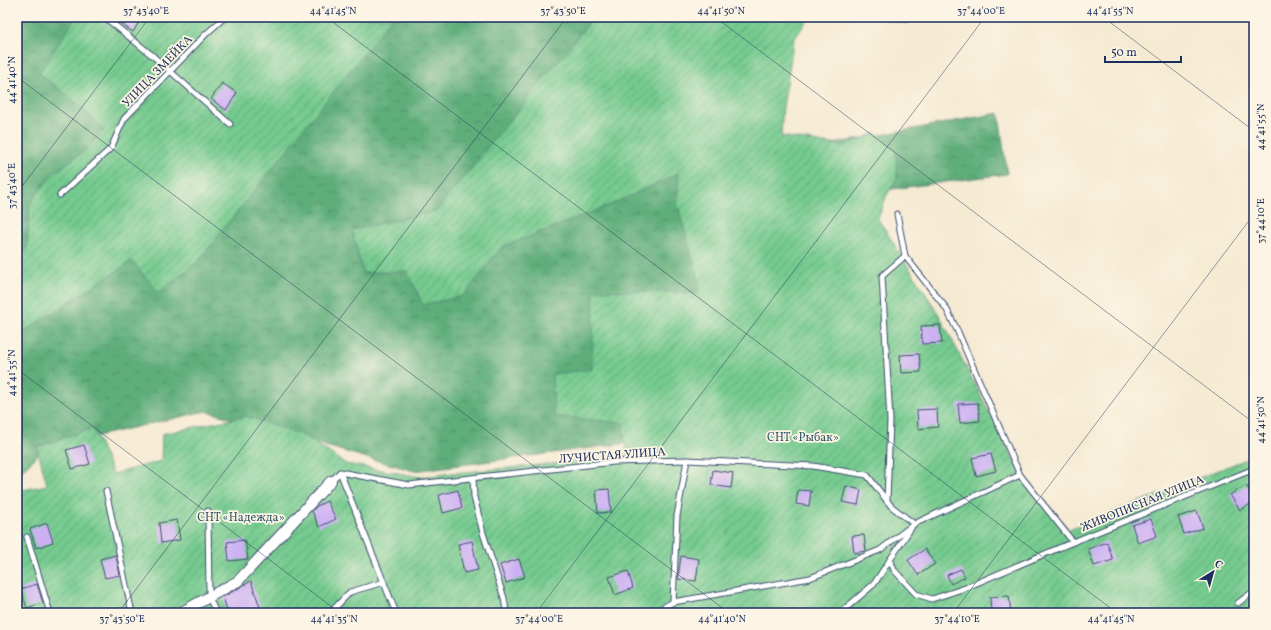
<svg xmlns="http://www.w3.org/2000/svg" width="1271" height="630" viewBox="0 0 1271 630" font-family="Vollkorn,serif">
<style>
.forest{fill:url(#forest-crowns);stroke:#3d6e6c}
.garden{fill:url(#garden-furrows);stroke:#487c76}
.building{fill:#ccb0f3}
.lines{fill:none;stroke-linecap:round;stroke-linejoin:round}
.lane-casing{stroke:#3c4b6f;stroke-width:7}
.street-casing{stroke:#3c4b6f;stroke-width:12}
.lane{stroke:#fff;stroke-width:5}
.street{stroke:#fff;stroke-width:10}
.ticks{fill:none;stroke:#1b2f5e;stroke-width:1;stroke-opacity:0.45}
.labels{text-anchor:middle;stroke-width:3.5;stroke-linejoin:round;paint-order:stroke}
.street-label{font-size:12px;fill:#1b2f5e;stroke:#fcf5e5}
.park-label{font-size:12px;fill:#31566a;stroke:#fcf5e5}
.neatline{fill:none;stroke:#1b2f5e;stroke-width:1.5}
.ticks-label{font-size:10px;text-anchor:middle;fill:#1b2f5e}
</style>
<defs>
<pattern id="forest-crowns" width="20" height="18" patternUnits="userSpaceOnUse"><rect width="20" height="18" fill="#5fae7a"/><path d="M2 6a3 3 0 1 1 6 0M12 15a3 3 0 1 1 6 0" fill="none" stroke="#4e8e67"/></pattern>
<pattern id="garden-furrows" width="10" height="10" patternUnits="userSpaceOnUse"><rect width="10" height="10" fill="#74ca8f"/><path d="M-1 1l2-2M0 10L10 0M9 11l2-2" fill="none" stroke="#5ea478"/></pattern>
</defs>
<rect width="100%" height="100%" fill="#fcf5e5"/>
<filter id="ink" filterUnits="userSpaceOnUse"><feTurbulence type="fractalNoise" baseFrequency=".025" numOctaves="2"/><feDisplacementMap in="SourceGraphic" scale="8" xChannelSelector="R" yChannelSelector="G"/><feConvolveMatrix kernelMatrix="1 2 1 2 8 2 1 2 1" color-interpolation-filters="sRGB"/></filter>
<filter id="wash" filterUnits="userSpaceOnUse"><feTurbulence type="fractalNoise" baseFrequency=".012" numOctaves="4" result="noise"/><feDisplacementMap in="SourceGraphic" scale="16" xChannelSelector="R" yChannelSelector="G"/><feGaussianBlur stdDeviation="0.9" result="paint"/><feColorMatrix in="noise" values="0 0 0 0 0 0 0 0 0 0 0 0 0 0 0 0 0 1.4 0 .05"/><feComposite in="paint" operator="in"/></filter>
<g filter="url(#wash)">
<rect width="100%" height="100%" fill="#f5ead2"/>
<!-- forest -->
<polygon class="forest" points="17,17 794,17 772,155 999,113 1007,174 884,190 637,442 414,471 353,454 206,411 45,448 17,475"/>
<!-- garden -->
<g class="garden">
<polygon points="76,17 393,17 199,260 159,293 132,261 17,336 17,257 27,248 30,204 52,174 86,150 104,130 77,103 39,73"/>
<polygon points="594,17 809,17 794,40 783,107 781,136 843,146 876,133 896,150 897,178 886,197 878,219 938,313 1020,471 1069,530 1254,456 1254,613 17,613 17,491 47,485 37,447 93,428 113,474 161,461 162,434 246,416 305,436 346,464 421,477 453,473 627,457 623,423 554,416 552,374 592,369 594,290 699,293 699,280 677,203 679,173 608,206 502,247 463,296 423,305 407,271 363,273 352,230 436,211"/>
<polygon points="873,17 910,17 907,24"/>
</g>
<g id="blocks">
<!-- building -->
<g class="building">
<polygon points="111,17 142,17 133,32"/>
<polygon points="222,83 237,93 226,110 211,99"/>
<polygon points="940,325 942,343 922,344 921,326"/>
<polygon points="919,354 921,372 901,373 900,355"/>
<polygon points="978,403 980,421 960,423 958,404"/>
<polygon points="937,409 938,427 918,429 917,410"/>
<polygon points="84,445 90,464 72,469 66,450"/>
<polygon points="991,454 996,471 976,476 972,458"/>
<polygon points="713,470 733,473 731,488 711,485"/>
<polygon points="1246,485 1254,499 1254,502 1240,510 1230,495"/>
<polygon points="846,486 861,490 858,505 842,502"/>
<polygon points="609,489 611,512 598,513 596,490"/>
<polygon points="458,490 462,508 443,513 439,495"/>
<polygon points="798,490 811,491 809,506 796,504"/>
<polygon points="327,501 336,519 319,527 312,511 317,506"/>
<polygon points="1197,511 1203,528 1184,534 1178,517"/>
<polygon points="1151,519 1157,536 1138,543 1132,525"/>
<polygon points="177,520 180,540 161,543 159,523"/>
<polygon points="47,523 53,542 36,548 30,529"/>
<polygon points="864,535 866,551 854,553 852,536"/>
<polygon points="245,540 248,559 229,561 227,542"/>
<polygon points="472,541 478,570 464,573 458,544"/>
<polygon points="1107,542 1113,560 1094,566 1088,549"/>
<polygon points="925,549 935,564 918,575 908,560"/>
<polygon points="116,555 120,575 105,578 100,559"/>
<polygon points="681,556 699,559 696,581 678,579"/>
<polygon points="519,559 525,577 506,583 500,565"/>
<polygon points="961,569 965,577 951,584 947,575"/>
<polygon points="628,571 633,588 615,595 609,577"/>
<polygon points="251,581 262,613 228,613 223,597"/>
<polygon points="37,584 43,603 27,608 21,589"/>
<polygon points="1009,596 1011,613 991,613 990,597"/>
</g>
</g>
</g>
<g filter="url(#ink)">
<use href="#blocks" fill-opacity="0" stroke="#3c4b6f" stroke-width="1"/>
<g class="lines">
<!-- lane casing -->
<g class="lane-casing">
<g id="lane">
<polyline points="107,19 153,56 230,124"/>
<polyline points="60,195 111,148 124,119 206,34 225,17"/>
<polyline points="897,214 905,256 946,308 957,330 1020,475 1073,542 1254,469"/>
<polyline points="340,472 396,613"/>
<polyline points="473,478 474,497 483,533 504,598 506,611 505,613"/>
<polyline points="331,481 340,472 409,485 614,462 687,460 813,466 867,475 891,506 914,524 1020,475"/>
<polyline points="106,491 132,613"/>
<polyline points="887,501 890,420 882,276 905,256"/>
<polyline points="208,511 209,597 216,613"/>
<polyline points="27,537 50,613"/>
<polyline points="890,559 894,570 916,594 932,599 965,588 1073,542"/>
<polyline points="673,602 677,516 687,460"/>
<polyline points="1238,603 1254,591"/>
<polyline points="330,613 350,592 384,582"/>
<polyline points="653,613 673,602 810,578 880,550 914,524"/>
<polyline points="840,613 874,584 911,528"/>
</g>
</g>
<!-- street casing -->
<g class="street-casing">
<polyline id="street" points="180,613 238,581 331,481"/>
</g>
<!-- lane -->
<use href="#lane" class="lane"/>
<!-- street -->
<use href="#street" class="street"/>
</g>
</g>
<!-- ticks -->
<path class="ticks" d="M326,17l791,596M715,17l539,406M1103,17l151,114M17,77l712,536M17,193l133,-176M17,369l323,244M118,613l449,-596M536,613l449,-596M953,613l301,-399"/>
<g class="labels">
<!-- street labels -->
<g class="street-label">
<text transform="translate(157 71) rotate(-46)" y="4">УЛИЦА ЗМЕЙКА</text>
<text transform="translate(612 455) rotate(-4)" y="4">ЛУЧИСТАЯ УЛИЦА</text>
<text transform="translate(1142 503) rotate(-22)" y="4">ЖИВОПИСНАЯ УЛИЦА</text>
</g>
<!-- park labels -->
<g class="park-label">
<text x="803" y="441">СНТ «Рыбак»</text>
<text x="241" y="521">СНТ «Надежда»</text>
</g>
</g>
<!-- margin -->
<rect width="1271" height="630" fill="none" stroke="#fcf5e5" stroke-width="44"/>
<!-- north arrow -->
<g transform="translate(1213 572) rotate(37)" stroke="#fcf5e5" stroke-width="3" paint-order="stroke">
<path d="M0-3L7 15L0 10L-7 15Z" fill="#1b2f5e"/>
<text y="-6" font-size="11" font-weight="bold" text-anchor="middle" fill="#1b2f5e">С</text>
</g>
<!-- scale -->
<path d="M1105 56v6h76v-6" fill="none" stroke="#1b2f5e" stroke-width="2"/>
<text x="1111" y="56" font-size="12" fill="#1b2f5e" stroke="#fcf5e5" stroke-width="3" paint-order="stroke">50 m</text>
<rect x="22" y="22" width="1227" height="586" class="neatline"/>
<g class="ticks-label">
<text x="146" y="14">37°43'40"E</text>
<text x="333" y="14">44°41'45"N</text>
<text x="563" y="14">37°43'50"E</text>
<text x="721" y="14">44°41'50"N</text>
<text x="981" y="14">37°44'00"E</text>
<text x="1110" y="14">44°41'55"N</text>
<text transform="translate(11 80) rotate(-90)" y="4">44°41'40"N</text>
<text transform="translate(1260 127) rotate(-90)" y="4">44°41'55"N</text>
<text transform="translate(11 186) rotate(-90)" y="4">37°43'40"E</text>
<text transform="translate(1260 221) rotate(-90)" y="4">37°44'10"E</text>
<text transform="translate(11 373) rotate(-90)" y="4">44°41'35"N</text>
<text transform="translate(1260 420) rotate(-90)" y="4">44°41'50"N</text>
<text x="122" y="622">37°43'50"E</text>
<text x="334" y="622">44°41'35"N</text>
<text x="539" y="622">37°44'00"E</text>
<text x="722" y="622">44°41'40"N</text>
<text x="957" y="622">37°44'10"E</text>
<text x="1111" y="622">44°41'45"N</text>
</g>
</svg>
